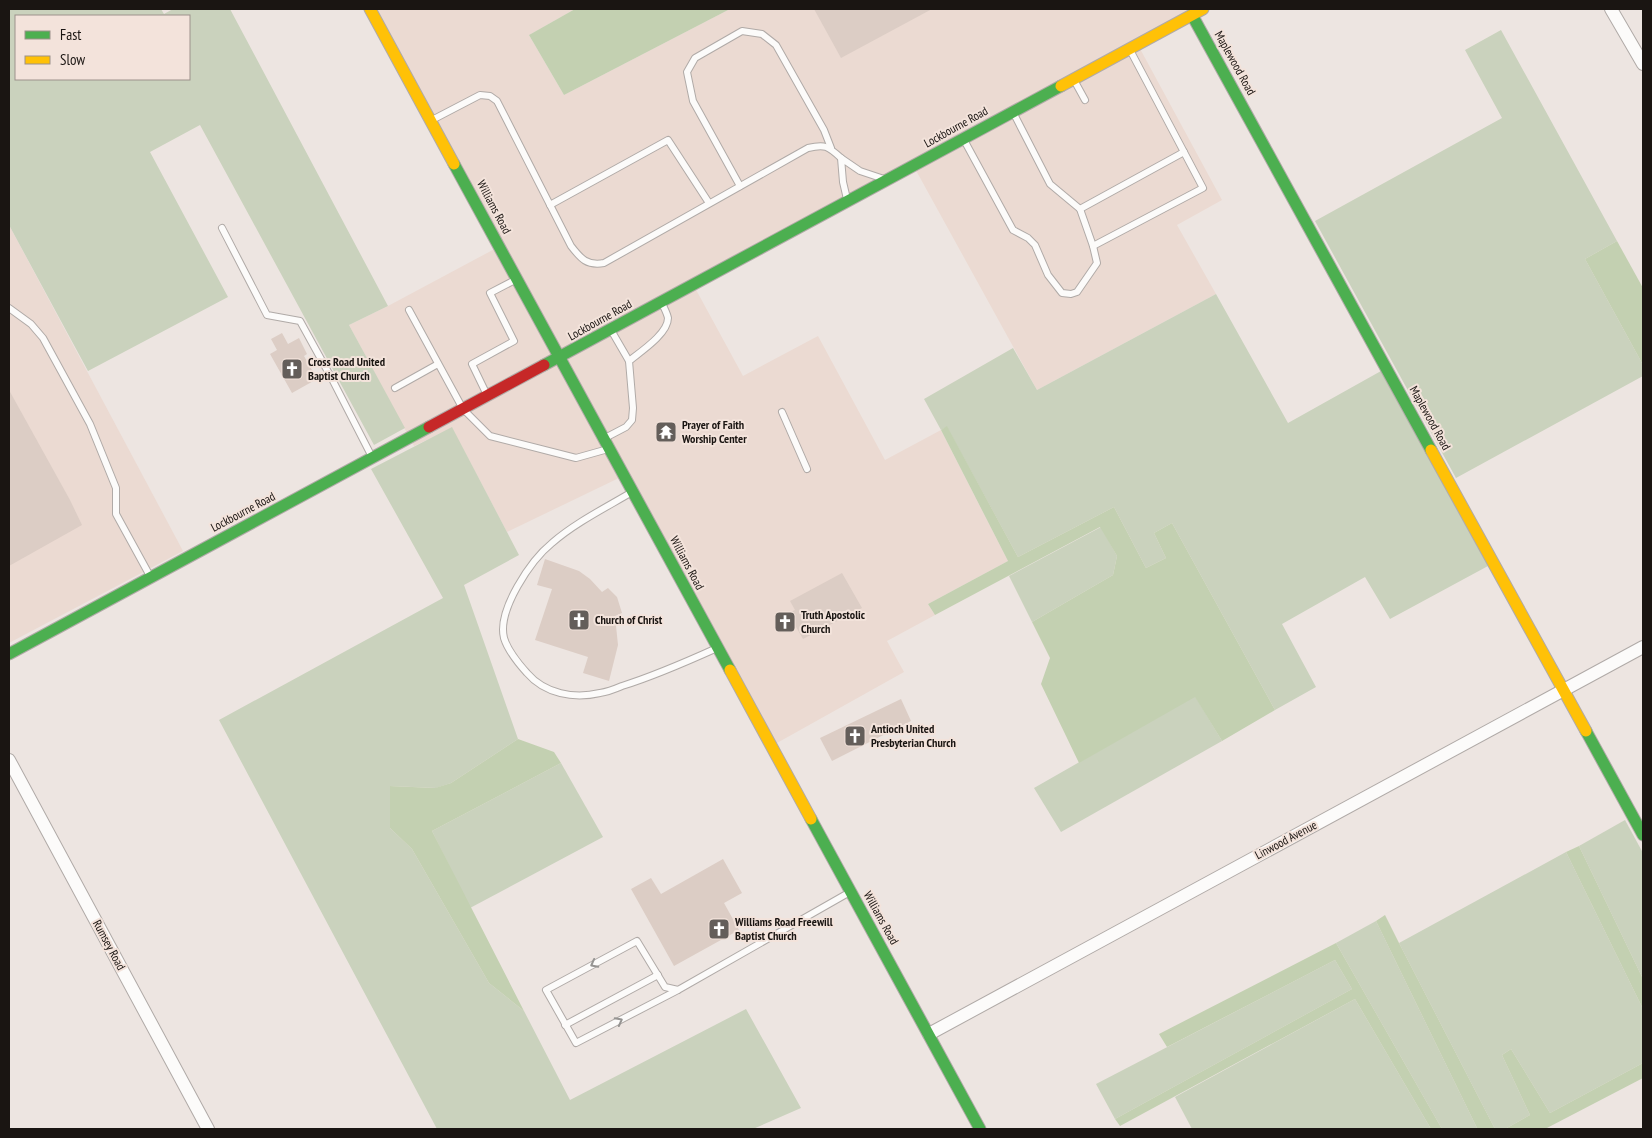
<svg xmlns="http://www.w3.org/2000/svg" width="1652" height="1138" viewBox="0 0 1652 1138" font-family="'PT Sans Narrow',sans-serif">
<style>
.built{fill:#ebdad2}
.green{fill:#cad2bd;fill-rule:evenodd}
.forest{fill:#c3d0b1}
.building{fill:#dccdc5}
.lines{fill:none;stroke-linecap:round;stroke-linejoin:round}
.lane-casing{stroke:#b0aaa7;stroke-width:8}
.street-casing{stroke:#b0aaa7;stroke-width:14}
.fast-casing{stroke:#b0aaa7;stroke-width:13}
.slow-casing{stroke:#b0aaa7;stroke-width:13}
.jam-casing{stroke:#b0aaa7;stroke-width:13}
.lane{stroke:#fcfbfa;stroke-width:6}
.street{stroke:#fcfbfa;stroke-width:12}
.fast{stroke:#4caf50;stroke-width:11}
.slow{stroke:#ffc107;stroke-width:11}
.jam{stroke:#c62828;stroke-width:11}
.oneway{stroke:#969492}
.labels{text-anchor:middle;stroke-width:4;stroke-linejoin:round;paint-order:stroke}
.street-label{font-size:12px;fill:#1a1512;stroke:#f3e3db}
.poi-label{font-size:12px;font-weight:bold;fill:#1a1512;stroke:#f3e3db;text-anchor:start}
</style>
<rect width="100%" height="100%" fill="#ede5e1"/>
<!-- built -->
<g class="built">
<polygon points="377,9 575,9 529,35 564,95 730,9 1204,9 1138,45 1222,200 1177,225 1216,294 1037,390 913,165 694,286 743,376 818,336 885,460 941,430 1008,561 928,604 935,615 887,641 904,672 768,748 621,477 507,532 452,428 414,446 349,325 388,306 502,245"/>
<polygon points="9,225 183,551 9,643"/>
</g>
<!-- green -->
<g class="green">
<path d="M9,9h152l3,5 9,-5h57l158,297 -39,19 56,103 -31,17 -174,-320 -50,27 78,145 -140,74 -79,-146zM189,16v63h-173v-63z"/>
<polygon points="1501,30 1617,241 1585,259 1643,365 1643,376 1456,478 1315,221 1502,118 1465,50"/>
<polygon points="1216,294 1288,423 1381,371 1488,566 1390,619 1365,577 1282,624 1316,687 1275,710 1172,523 1154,533 1166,558 1146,568 1114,507 1018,557 947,427 941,430 924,399 1013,348 1037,390"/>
<polygon points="452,427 519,555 464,585 518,739 451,783 436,788 390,786 390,828 412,849 489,983 524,1011 570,1100 746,1009 801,1108 753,1129 437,1129 219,720 443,598 371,469"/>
<polygon points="1101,527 1117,556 1113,575 1032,622 1009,576"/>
<polygon points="1195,696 1222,741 1061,832 1034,788"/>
<polygon points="561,763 603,837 470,908 432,831"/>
<polygon points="1625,820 1643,853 1643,979 1579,846"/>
<polygon points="1566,852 1643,1009 1643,1063 1550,1113 1511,1049 1502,1055 1530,1115 1505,1129 1495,1129 1399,943"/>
<polygon points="1376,921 1477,1128 1475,1129 1442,1129 1336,943"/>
<polygon points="1335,960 1352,989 1115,1119 1096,1084"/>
<polygon points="1355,999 1431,1129 1192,1129 1175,1097"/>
</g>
<!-- forest -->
<g class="forest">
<polygon points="575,9 730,9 564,95 529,35"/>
<polygon points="1617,241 1643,288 1643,365 1585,259"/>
<polygon points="947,426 1018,557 1114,507 1146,568 1166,558 1154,533 1172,523 1275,710 1222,741 1195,697 1079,763 1041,684 1050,658 1032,622 1113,575 1117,556 1100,527 935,615 928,604 1008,561 941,430"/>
<polygon points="518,739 554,752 561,763 432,831 524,1011 489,983 412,849 390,828 390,786 435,788 451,783"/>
<polygon points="1579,846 1643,979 1643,1009 1566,852"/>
<polygon points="1385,915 1399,943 1495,1129 1475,1129 1477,1128 1376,921"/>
<polygon points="1336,943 1442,1129 1431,1129 1355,999 1120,1126 1115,1119 1352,989 1335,960 1167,1047 1159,1034"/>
<polygon points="1511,1049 1550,1113 1643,1063 1643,1078 1545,1129 1505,1129 1530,1115 1502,1055"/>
</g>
<!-- building -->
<g class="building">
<polygon points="814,9 932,9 841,58"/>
<polygon points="282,333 288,344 299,338 307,354 304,356 317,379 292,393 270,354 277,350 271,339"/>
<polygon points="9,390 70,500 82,525 9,566"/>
<polygon points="545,559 579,571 590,579 602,592 608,588 617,597 622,613 615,616 618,645 609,681 583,673 588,657 535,640 552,589 537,585"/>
<polygon points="842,573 862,608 803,639 788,613 795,610 790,601"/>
<polygon points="901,699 911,721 832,761 820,738"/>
<polygon points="723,859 742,893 724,903 739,930 674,966 631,889 651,878 661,894"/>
</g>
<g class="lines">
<!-- lane casing -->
<g class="lane-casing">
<g id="lane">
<polyline points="1074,80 1085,100"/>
<path d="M432,120l48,-25 10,1 7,5 74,145c10,13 16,20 33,17l204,-115c17,-4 20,-2 33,10"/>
<polyline points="964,140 1013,230 1028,238 1035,245 1048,275 1062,293 1071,294 1077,292 1097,263 1093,246 1080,209 1050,184 1014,114"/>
<polyline points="740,186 693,101 687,72 695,58 742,31 762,34 776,45 824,130 831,148"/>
<polyline points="847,199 843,182 841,158 860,171 884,179"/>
<polyline points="550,205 668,140 709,203"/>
<polyline points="1080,209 1184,152"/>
<polyline points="222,228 267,315 300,321 332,379 372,457"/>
<polyline points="1093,246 1203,188 1130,50"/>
<polyline points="9,308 31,324 43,338 90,424 116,488 116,514 150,576"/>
<polyline points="409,310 463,409 490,436 576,458 608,449"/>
<path d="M629,361c11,-9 39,-27 39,-43 -1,-5 -4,-10 -6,-15"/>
<polyline points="395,388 438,364"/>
<polyline points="487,395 472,364 514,341 490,293 515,280"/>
<polyline points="782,412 807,469"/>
<polyline points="605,438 626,427 632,420 633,408 629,361 611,330"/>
<path d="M632,492c-27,16 -57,31 -80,51 -21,17 -55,67 -48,95 4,13 14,25 23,35 18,21 47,26 73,20 7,-1 15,-4 22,-7 32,-10 64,-24 95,-38"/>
<polyline points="678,990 665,987 637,941 546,990 576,1043 678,990 850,892"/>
<polyline points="565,1025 658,975"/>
</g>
</g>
<!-- street casing -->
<g class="street-casing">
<g id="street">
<polyline points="1611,9 1643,64"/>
<polyline points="9,760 208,1129"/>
<polyline points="929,1034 1643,647"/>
</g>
</g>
<!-- fast casing -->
<g class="fast-casing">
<g id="fast">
<polyline points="1192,15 1431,450"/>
<polyline points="454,164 730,670"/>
<polyline points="544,365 1061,86"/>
<polyline points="9,654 429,427"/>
<polyline points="1586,731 1643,835"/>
<polyline points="811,819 980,1129"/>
</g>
</g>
<!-- slow casing -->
<g class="slow-casing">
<g id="slow">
<polyline points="370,9 454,164"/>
<polyline points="1061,86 1203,9"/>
<polyline points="1431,450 1586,731"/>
<polyline points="730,670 811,819"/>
</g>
</g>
<!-- jam casing -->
<g class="jam-casing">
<polyline id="jam" points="429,427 544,365"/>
</g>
<!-- lane -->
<use href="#lane" class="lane"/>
<!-- street -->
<use href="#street" class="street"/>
<!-- fast -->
<use href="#fast" class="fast"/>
<!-- slow -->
<use href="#slow" class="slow"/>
<!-- jam -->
<use href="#jam" class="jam"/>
</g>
<!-- one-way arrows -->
<defs><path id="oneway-chevron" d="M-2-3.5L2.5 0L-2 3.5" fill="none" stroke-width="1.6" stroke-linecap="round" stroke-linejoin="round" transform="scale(1.25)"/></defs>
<g class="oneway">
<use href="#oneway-chevron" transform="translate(594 964) rotate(152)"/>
<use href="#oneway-chevron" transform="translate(619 1021) rotate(-28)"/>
</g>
<!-- icons -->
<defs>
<g id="church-square" transform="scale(1.125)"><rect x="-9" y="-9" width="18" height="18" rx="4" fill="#645e5a" stroke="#f3e3db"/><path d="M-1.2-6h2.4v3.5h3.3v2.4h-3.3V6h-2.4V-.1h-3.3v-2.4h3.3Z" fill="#fff"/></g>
<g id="temple-square" transform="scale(1.125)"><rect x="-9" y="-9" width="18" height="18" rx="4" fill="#645e5a" stroke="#f3e3db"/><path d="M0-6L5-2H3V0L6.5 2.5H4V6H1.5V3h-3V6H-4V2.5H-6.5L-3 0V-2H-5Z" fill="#fff"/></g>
</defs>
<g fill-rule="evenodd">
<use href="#church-square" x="292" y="369"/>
<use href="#temple-square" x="666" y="432"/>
<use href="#church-square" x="579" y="620"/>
<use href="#church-square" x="785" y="622"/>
<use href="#church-square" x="855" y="736"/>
<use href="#church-square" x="719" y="929"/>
</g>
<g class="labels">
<!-- street labels -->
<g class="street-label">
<text transform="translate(1235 63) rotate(61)" y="4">Maplewood Road</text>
<text transform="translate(956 127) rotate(-29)" y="4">Lockbourne Road</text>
<text transform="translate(494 207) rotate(62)" y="4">Williams Road</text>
<text transform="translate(600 320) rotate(-29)" y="4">Lockbourne Road</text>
<text transform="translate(1430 418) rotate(61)" y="4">Maplewood Road</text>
<text transform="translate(243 512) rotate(-28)" y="4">Lockbourne Road</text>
<text transform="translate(687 563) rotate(62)" y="4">Williams Road</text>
<text transform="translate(1286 840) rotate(-28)" y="4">Linwood Avenue</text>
<text transform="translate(881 918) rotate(61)" y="4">Williams Road</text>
<text transform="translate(109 945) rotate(62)" y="4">Rumsey Road</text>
</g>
<!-- poi labels -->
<g class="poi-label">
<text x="308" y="366">Cross Road United<tspan x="308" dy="14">Baptist Church</tspan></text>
<text x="682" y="429">Prayer of Faith<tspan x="682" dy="14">Worship Center</tspan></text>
<text x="801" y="619">Truth Apostolic<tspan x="801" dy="14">Church</tspan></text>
<text x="595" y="624">Church of Christ</text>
<text x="871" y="733">Antioch United<tspan x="871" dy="14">Presbyterian Church</tspan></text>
<text x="735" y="926">Williams Road Freewill<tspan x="735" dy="14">Baptist Church</tspan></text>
</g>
</g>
<!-- border -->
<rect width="1652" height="1138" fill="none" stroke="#1a1512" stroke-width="20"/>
<!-- legend -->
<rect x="15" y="15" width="175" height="65" fill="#f3e3db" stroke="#9c918b"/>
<rect x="25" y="31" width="25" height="8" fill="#4caf50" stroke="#9c918b"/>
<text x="60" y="40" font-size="15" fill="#1a1512">Fast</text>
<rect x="25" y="56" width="25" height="8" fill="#ffc107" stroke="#9c918b"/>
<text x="60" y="65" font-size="15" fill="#1a1512">Slow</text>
</svg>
